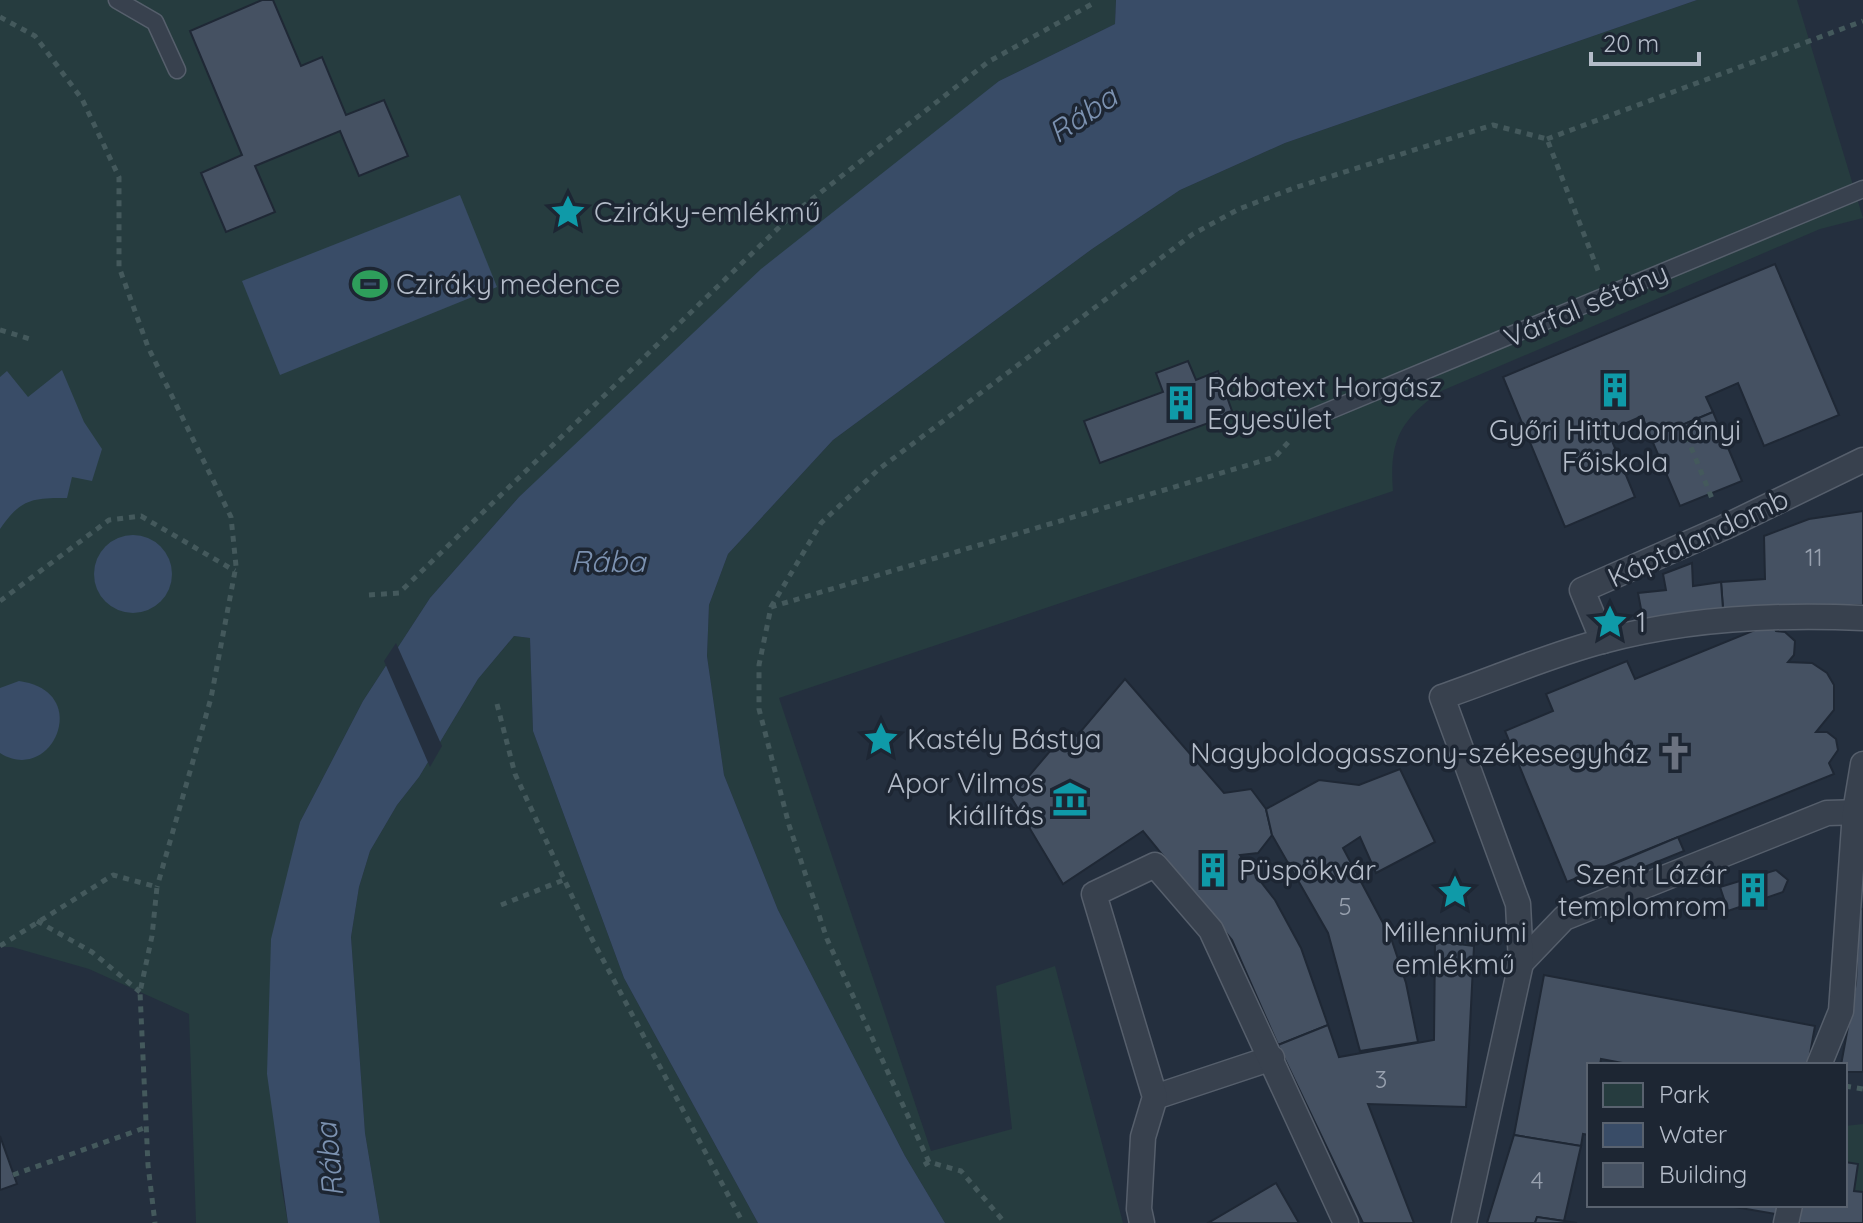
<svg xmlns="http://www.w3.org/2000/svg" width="1863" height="1223" viewBox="0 0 1863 1223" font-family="Quicksand,sans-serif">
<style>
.green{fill:#263c3f}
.water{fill:#394c67}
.pier{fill:#242f3e}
.building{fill:#455162;stroke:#1f2835;stroke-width:2}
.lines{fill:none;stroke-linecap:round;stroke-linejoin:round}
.service-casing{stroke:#565f6c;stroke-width:19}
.pedestrian-casing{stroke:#565f6c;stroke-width:27}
.path{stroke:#44595c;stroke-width:5;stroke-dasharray:6 6;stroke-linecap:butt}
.service{stroke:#38414e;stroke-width:16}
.pedestrian{stroke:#38414e;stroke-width:24}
.labels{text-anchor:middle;stroke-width:7;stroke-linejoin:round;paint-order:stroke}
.number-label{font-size:24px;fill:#98a1af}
.poi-label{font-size:28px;fill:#b4bcc9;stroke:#1d2633;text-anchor:start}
.street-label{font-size:28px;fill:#b4bcc9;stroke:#1d2633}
.water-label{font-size:30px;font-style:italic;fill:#7c92b1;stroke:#1d2633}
</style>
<rect width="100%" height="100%" fill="#242f3e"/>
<!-- green -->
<g class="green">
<polygon points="0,0 1116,0 1115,24 999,81 519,497 430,598 363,701 300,822 288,875 280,1179 288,1223 196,1223 189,1014 89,969 12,947 0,947"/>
<path d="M1697,0h100l66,218 -43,11 -381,163c-39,29 -50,49 -46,99l-614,207 152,453 81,-22 -16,-143 59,-20 68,257h-178l-40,-67 -127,-246 -54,-135 -17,-119 2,-51 19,-51 105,-114 259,-191 88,-59 105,-47z"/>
<polygon points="514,636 530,638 533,731 624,978 758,1223 380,1223 365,1133 351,937 359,887 370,851 397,805 419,777 478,679"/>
<polygon points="1863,1124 1863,1192 1854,1191 1858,1164 1845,1162 1845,1126"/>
</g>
<!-- water -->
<g class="water">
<polygon points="1116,0 1697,0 1285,143 1180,190 1092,249 833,440 728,554 709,605 707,656 724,775 778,910 905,1156 945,1223 758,1223 624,978 533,731 530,638 514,636 478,679 419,777 397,805 370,851 359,887 351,937 365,1133 380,1223 288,1223 267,1074 271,939 300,822 363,701 430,598 519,497 761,269 999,81 1115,24"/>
<polygon points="460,195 497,287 280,375 242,281"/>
<path d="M62,370l22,52 18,27 -10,32 -20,-4 -5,21c-36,0 -46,1 -67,31v-152l7,-6 21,26z"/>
<circle cx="133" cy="574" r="39"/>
<path d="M19,681c75,10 33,105 -19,72v-65z"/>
</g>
<!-- pier -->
<polygon class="pier" points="396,643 442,746 430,767 384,661"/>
<!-- building -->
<g class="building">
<polygon points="262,0 273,0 301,66 322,57 346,115 384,100 408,156 359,176 340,131 255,166 275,212 226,232 201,173 242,155 190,31"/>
<polygon points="1775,264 1839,415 1764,446 1738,383 1706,397 1713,412 1651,438 1642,416 1608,431 1635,497 1565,527 1503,377"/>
<polygon points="1188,361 1196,380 1218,371 1233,414 1100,463 1084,421 1163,392 1156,373"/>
<polygon points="1713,412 1742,481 1680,506 1651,438"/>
<polygon points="1863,511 1863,605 1723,609 1721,582 1765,579 1764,536 1809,519"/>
<polygon points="1692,563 1693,586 1721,582 1723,609 1644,625 1638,593 1666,590 1663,574"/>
<polygon points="1772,623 1776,631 1785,632 1795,641 1794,655 1788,662 1812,663 1827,673 1834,685 1834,710 1816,732 1827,732 1836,739 1838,750 1829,763 1834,774 1567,882 1505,731 1553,711 1546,694 1627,661 1635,679"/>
<polygon points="1125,679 1224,793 1251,789 1266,809 1272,835 1258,853 1240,855 1275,900 1301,948 1328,1025 1278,1045 1232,940 1143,831 1063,884 1011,797 1068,730 1077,736"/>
<polygon points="1400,769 1435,842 1376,873 1360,837 1343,848 1391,938 1406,983 1418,1042 1360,1051 1328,933 1272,835 1266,809 1319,780 1359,785"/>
<polygon points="1678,837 1684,851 1615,879 1609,866"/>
<polygon points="1776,870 1788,880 1783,892 1728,911 1720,887"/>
<polygon points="1859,909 1863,909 1863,1072 1845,1072 1845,1065 1841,1065 1856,983"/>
<polygon points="1435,941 1474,946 1466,1107 1368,1104 1414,1223 1363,1223 1278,1045 1328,1025 1339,1057 1434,1040"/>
<polygon points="1544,975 1815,1026 1808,1065 1633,1065 1601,1059 1600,1065 1589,1065 1589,1135 1583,1134 1581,1146 1514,1135"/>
<polygon points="1514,1135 1581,1146 1564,1221 1537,1217 1535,1223 1487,1223"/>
<polygon points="0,1136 17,1184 0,1190"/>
<polygon points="1845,1162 1858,1164 1854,1191 1863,1192 1863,1223 1792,1223 1795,1205 1845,1205"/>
<polygon points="1276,1183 1299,1223 1208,1223"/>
<polygon points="1723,1205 1784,1205 1782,1215"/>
<polygon points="1537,1217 1564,1221 1577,1223 1535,1223"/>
</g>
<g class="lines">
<!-- service casing -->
<g class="service-casing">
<g id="service">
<polyline points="117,0 155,22 177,70"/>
<polyline points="1309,419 1863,189"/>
</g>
</g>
<!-- pedestrian casing -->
<g class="pedestrian-casing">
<g id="pedestrian">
<polyline points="1603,641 1582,590 1725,527 1863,460"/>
<polyline points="1521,963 1564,918 1827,813 1863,812"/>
<polyline points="1819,1065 1841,1011 1855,812 1863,764"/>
<polyline points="1155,1097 1272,1058"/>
<polyline points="1142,1223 1139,1209 1143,1137 1155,1097 1094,894 1155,865 1211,930 1346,1223"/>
<path d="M1464,1223l57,-260 -3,-59 -76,-207c53,-18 107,-42 161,-56 85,-23 173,-27 260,-23"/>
<polyline points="1786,1223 1790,1205"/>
</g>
</g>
<!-- path -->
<g class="path">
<polyline points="0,17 35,36 82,99 119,177 119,267 148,347 231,517 236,566 211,698 157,887"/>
<polyline points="1547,139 1863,21"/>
<polyline points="0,330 30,339"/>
<polyline points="1682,425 1713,501"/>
<polyline points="369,595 399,593 793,214 988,62 1092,4 1092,0"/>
<polyline points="0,601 109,520 141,516 235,571"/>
<polyline points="771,607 821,523 879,469 1193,234 1239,209 1294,188 1493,125 1547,139 1599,273"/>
<polyline points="497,704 515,774 592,939 743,1223"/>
<polyline points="501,905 566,879"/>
<polyline points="37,921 92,952 140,992"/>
<polyline points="0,946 113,875 157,887 152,936 140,992 148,1165 155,1223"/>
<polyline points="1845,1086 1863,1089"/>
<polyline points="929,1162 827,939 789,825 759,709 759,665 771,607 1275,457 1292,438"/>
<polyline points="924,1165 929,1162 961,1171 1005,1223"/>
<polyline points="13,1175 147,1127"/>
</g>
<!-- service -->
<use href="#service" class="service"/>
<!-- pedestrian -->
<use href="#pedestrian" class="pedestrian"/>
</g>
<!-- icons -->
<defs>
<g id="sight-bare" transform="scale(2.76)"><path d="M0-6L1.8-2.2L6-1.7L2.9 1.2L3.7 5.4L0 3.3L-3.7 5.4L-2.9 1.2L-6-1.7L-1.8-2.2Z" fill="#0f9aa8" stroke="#1d2633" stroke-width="2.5" paint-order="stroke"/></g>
<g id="stadium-bare" transform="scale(2.76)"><path d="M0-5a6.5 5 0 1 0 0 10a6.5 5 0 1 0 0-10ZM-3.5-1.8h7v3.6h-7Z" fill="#2e9e5b" stroke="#1d2633" stroke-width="2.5" paint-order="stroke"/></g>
<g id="building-bare" transform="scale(2.76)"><path d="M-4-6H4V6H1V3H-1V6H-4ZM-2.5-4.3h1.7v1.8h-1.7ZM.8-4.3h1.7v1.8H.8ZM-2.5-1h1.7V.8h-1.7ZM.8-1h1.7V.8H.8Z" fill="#0f9aa8" stroke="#1d2633" stroke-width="2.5" paint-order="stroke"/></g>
<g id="church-bare" transform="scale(2.76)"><path d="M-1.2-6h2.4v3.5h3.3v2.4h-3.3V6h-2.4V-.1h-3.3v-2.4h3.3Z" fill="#6b7280" stroke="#1d2633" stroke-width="2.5" paint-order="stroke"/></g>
<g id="museum-bare" transform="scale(2.76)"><path d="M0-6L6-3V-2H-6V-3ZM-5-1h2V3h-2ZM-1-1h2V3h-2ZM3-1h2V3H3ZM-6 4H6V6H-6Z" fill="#0f9aa8" stroke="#1d2633" stroke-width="2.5" paint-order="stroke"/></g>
</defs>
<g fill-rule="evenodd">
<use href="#sight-bare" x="568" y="212"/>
<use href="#stadium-bare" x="370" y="284"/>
<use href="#building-bare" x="1615" y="390"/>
<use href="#building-bare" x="1181" y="403"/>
<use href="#sight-bare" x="1610" y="622"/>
<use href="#sight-bare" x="881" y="739"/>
<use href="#church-bare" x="1675" y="753"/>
<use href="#museum-bare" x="1070" y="799"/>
<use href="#building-bare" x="1213" y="870"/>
<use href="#building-bare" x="1753" y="890"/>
<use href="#sight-bare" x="1455" y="892"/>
</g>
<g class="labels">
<!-- number labels -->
<g class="number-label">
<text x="1814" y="566">11</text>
<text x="1345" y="915">5</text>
<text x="1381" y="1088">3</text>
<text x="1537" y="1189">4</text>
</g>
<!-- poi labels -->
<g class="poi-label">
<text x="594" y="222">Cziráky-emlékmű</text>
<text x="396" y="294">Cziráky medence</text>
<text x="1207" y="397">Rábatext Horgász<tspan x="1207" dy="32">Egyesület</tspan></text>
<text x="1615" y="440" text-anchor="middle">Győri Hittudományi<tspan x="1615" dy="32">Főiskola</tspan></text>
<text x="1636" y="632">1</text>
<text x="907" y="749">Kastély Bástya</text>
<text x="1649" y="763" text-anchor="end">Nagyboldogasszony-székesegyház</text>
<text x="1044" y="793" text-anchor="end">Apor Vilmos<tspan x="1044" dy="32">kiállítás</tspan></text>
<text x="1239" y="880">Püspökvár</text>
<text x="1727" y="884" text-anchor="end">Szent Lázár<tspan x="1727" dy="32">templomrom</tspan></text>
<text x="1455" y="942" text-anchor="middle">Millenniumi<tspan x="1455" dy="32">emlékmű</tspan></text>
</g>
<!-- street labels -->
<g class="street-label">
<text transform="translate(1586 305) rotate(-23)" y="10">Várfal sétány</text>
<text transform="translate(1698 538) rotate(-25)" y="10">Káptalandomb</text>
</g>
<!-- water labels -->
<g class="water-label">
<text transform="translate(1083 115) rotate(-34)" y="10">Rába</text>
<text x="608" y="572">Rába</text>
<text transform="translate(330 1160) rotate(-96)" y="10">Rába</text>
</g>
</g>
<!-- legend -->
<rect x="1587" y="1063" width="260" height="144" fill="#1d2633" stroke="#59626f" stroke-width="2"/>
<rect x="1603" y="1083" width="40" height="24" fill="#263c3f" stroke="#59626f" stroke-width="2"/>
<text x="1659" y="1103" font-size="24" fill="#b4bcc9">Park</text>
<rect x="1603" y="1123" width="40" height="24" fill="#394c67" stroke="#59626f" stroke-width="2"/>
<text x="1659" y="1143" font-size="24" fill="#b4bcc9">Water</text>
<rect x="1603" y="1163" width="40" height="24" fill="#455162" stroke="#59626f" stroke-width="2"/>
<text x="1659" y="1183" font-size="24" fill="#b4bcc9">Building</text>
<!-- scale -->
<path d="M1591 52v12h108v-12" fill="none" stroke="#b4bcc9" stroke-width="4"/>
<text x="1603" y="52" font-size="24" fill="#b4bcc9" stroke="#1d2633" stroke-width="6" paint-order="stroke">20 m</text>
</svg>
